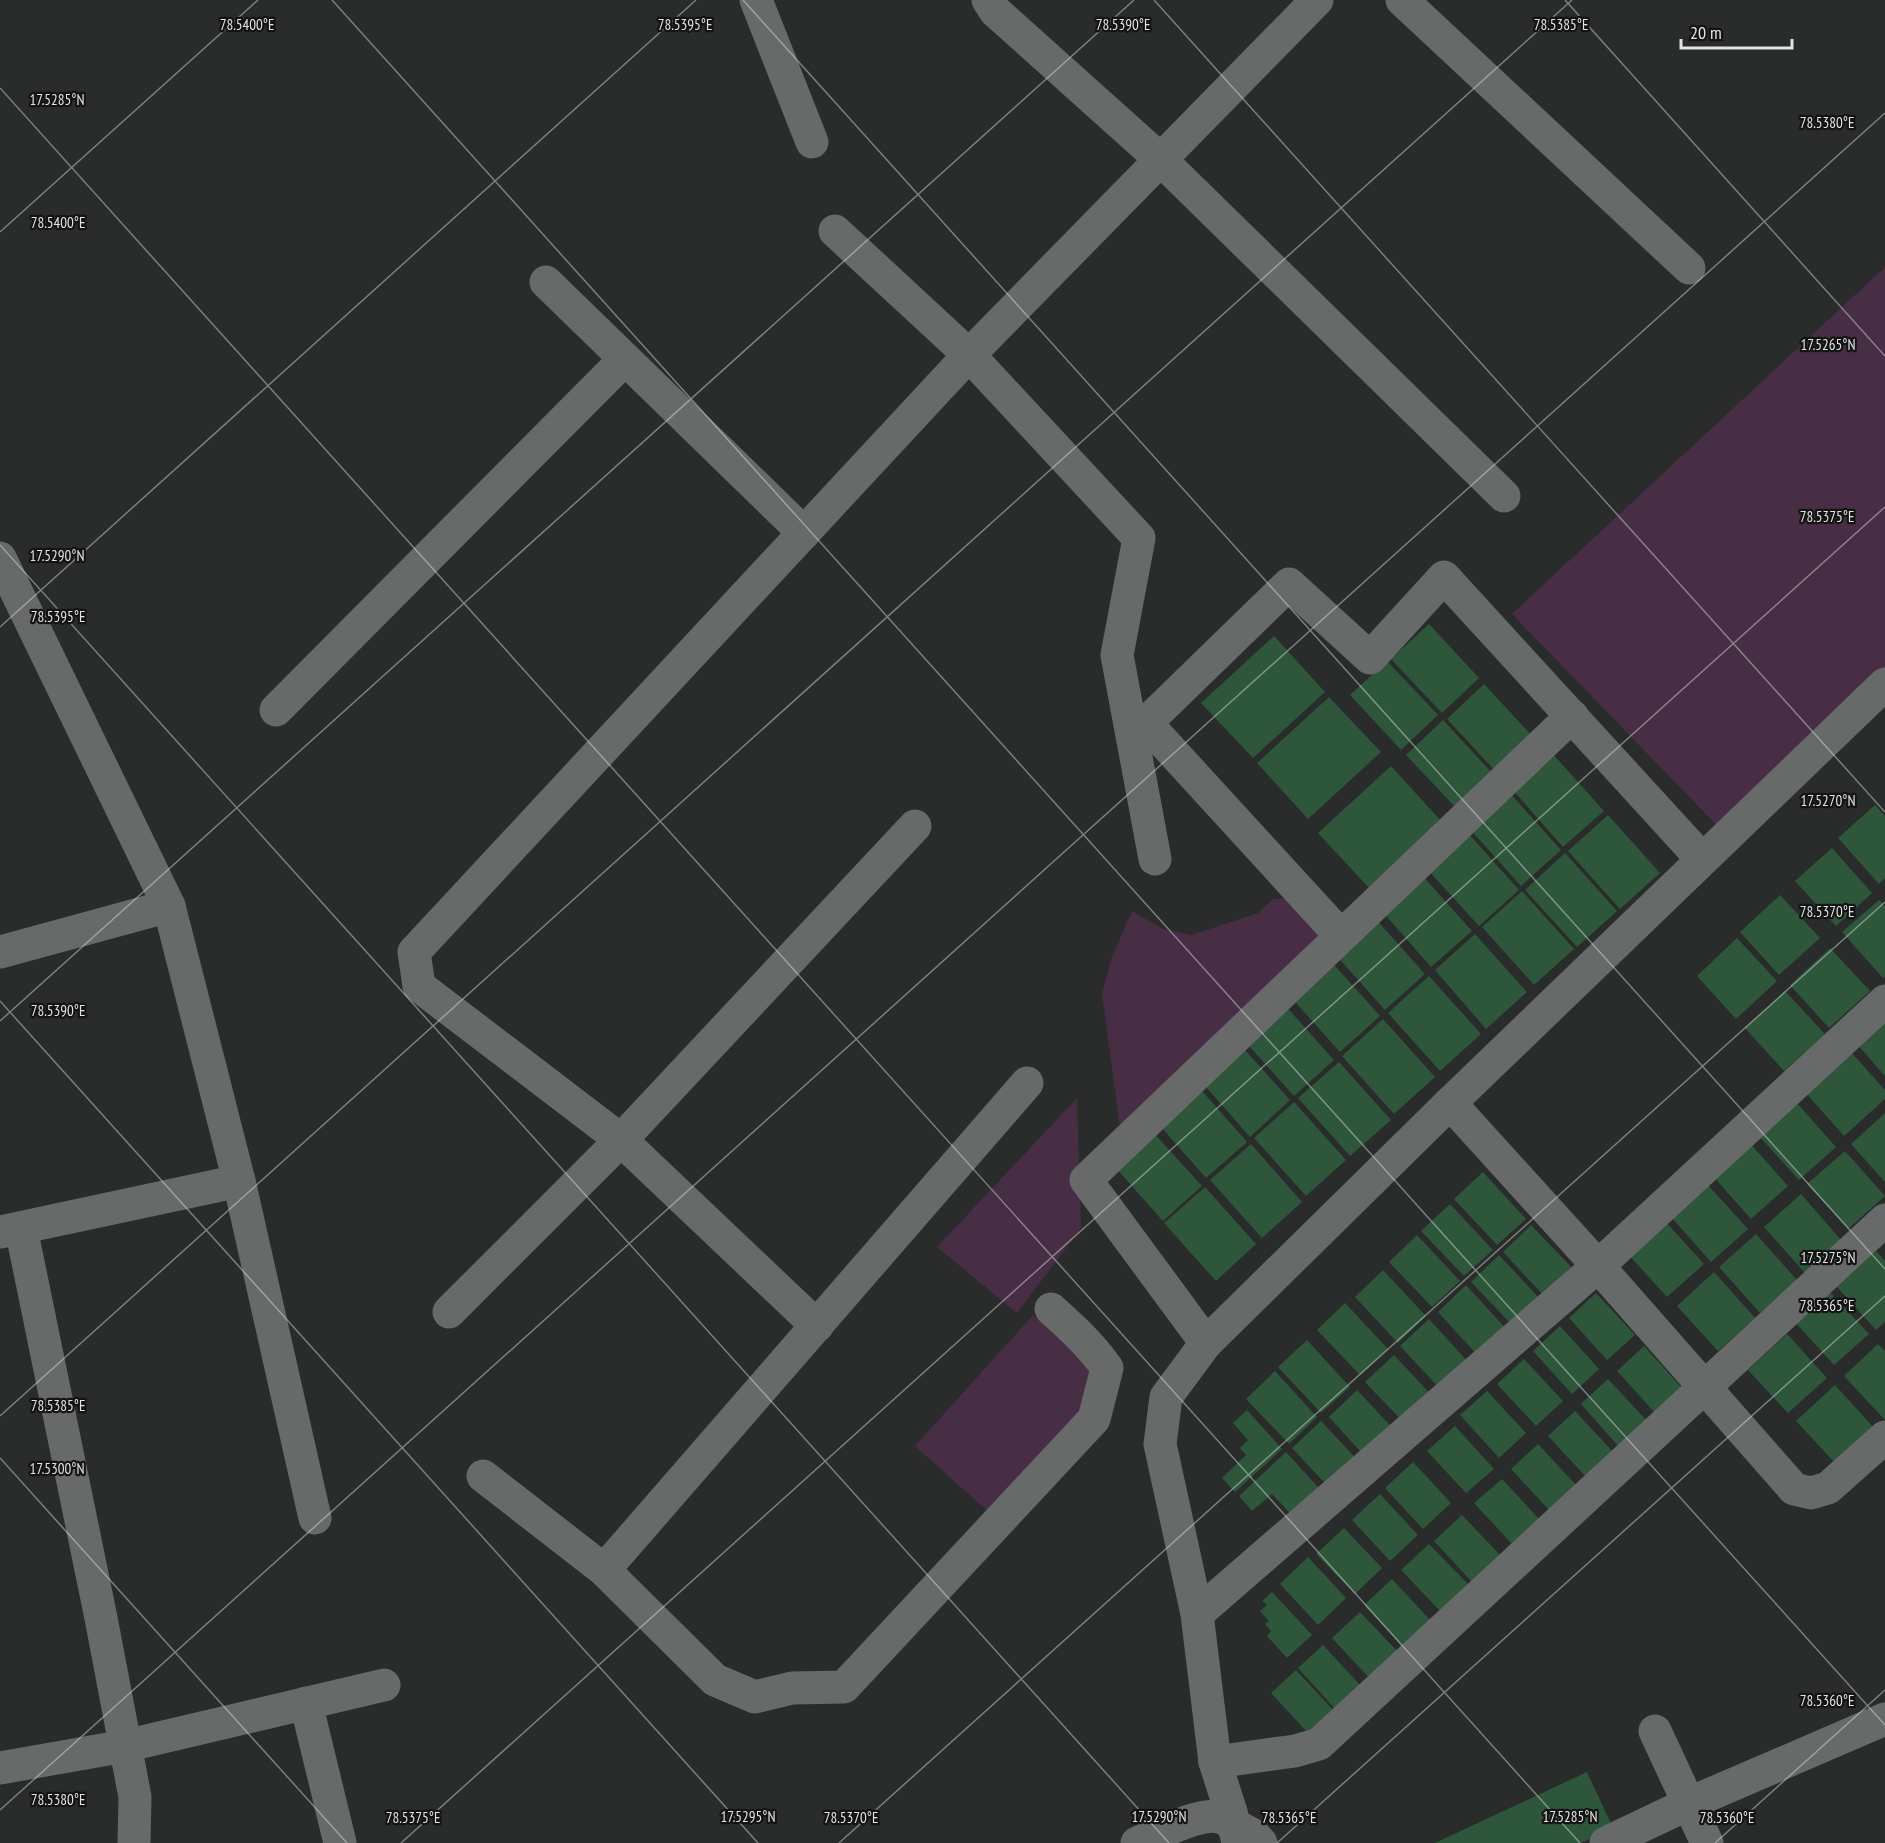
<svg xmlns="http://www.w3.org/2000/svg" width="1885" height="1843" viewBox="0 0 1885 1843" font-family="'PT Sans Narrow',sans-serif">
<style>
.green{fill:#472e44}
.building{fill:#2d563b}
.lines{fill:none;stroke-linecap:round;stroke-linejoin:round}
.minor{stroke:#676a68;stroke-width:33}
.ticks{fill:none;stroke:#e2e4e3;stroke-width:1.5;stroke-opacity:0.45}
.ticks-label{font-size:15px;text-anchor:middle;fill:#e2e4e3;stroke:#131413;stroke-width:4.5;stroke-linejoin:round;paint-order:stroke}
</style>
<rect width="100%" height="100%" fill="#292c2a"/>
<!-- green -->
<g class="green">
<polygon points="1885,267 1885,698 1731,840 1512,614"/>
<polygon points="1285,898 1321,933 1120,1128 1102,994 1111,959 1132,911 1163,929 1191,935 1258,913 1273,899"/>
<polygon points="1077,1098 1081,1228 1017,1313 937,1247"/>
<polygon points="1033,1315 1112,1386 994,1517 915,1446"/>
</g>
<!-- building -->
<g class="building">
<polygon points="1429,624 1479,678 1442,713 1391,659"/>
<polygon points="1274,636 1325,692 1253,758 1201,703"/>
<polygon points="1387,661 1438,715 1401,750 1350,695"/>
<polygon points="1484,684 1535,739 1498,774 1447,719"/>
<polygon points="1329,697 1381,752 1308,819 1257,763"/>
<polygon points="1443,720 1494,775 1457,809 1406,755"/>
<polygon points="1552,753 1604,811 1563,847 1512,789"/>
<polygon points="1391,766 1442,822 1370,889 1318,833"/>
<polygon points="1509,792 1561,850 1521,886 1469,828"/>
<polygon points="1875,805 1885,816 1885,878 1879,884 1838,838"/>
<polygon points="1608,815 1660,873 1620,909 1568,851"/>
<polygon points="1467,832 1519,890 1479,926 1426,868"/>
<polygon points="1832,848 1872,893 1836,926 1795,881"/>
<polygon points="1565,853 1617,911 1577,947 1525,890"/>
<polygon points="1420,873 1472,931 1431,967 1380,909"/>
<polygon points="1522,891 1574,949 1534,985 1482,927"/>
<polygon points="1780,895 1820,938 1779,975 1740,932"/>
<polygon points="1879,900 1885,906 1885,976 1883,978 1842,932"/>
<polygon points="1373,916 1425,974 1385,1010 1333,952"/>
<polygon points="1475,934 1527,992 1486,1029 1435,970"/>
<polygon points="1737,938 1777,981 1736,1019 1697,976"/>
<polygon points="1830,948 1870,991 1829,1028 1790,985"/>
<polygon points="1328,958 1380,1016 1340,1052 1288,994"/>
<polygon points="1429,976 1481,1034 1440,1071 1388,1013"/>
<polygon points="1785,991 1825,1034 1784,1071 1745,1028"/>
<polygon points="1282,1002 1334,1060 1294,1096 1242,1038"/>
<polygon points="1885,1017 1885,1076 1856,1043"/>
<polygon points="1383,1019 1435,1077 1394,1114 1342,1056"/>
<polygon points="1238,1042 1290,1100 1250,1137 1198,1078"/>
<polygon points="1849,1050 1885,1090 1885,1099 1844,1136 1804,1091"/>
<polygon points="1339,1062 1391,1120 1350,1156 1298,1098"/>
<polygon points="1196,1084 1247,1142 1206,1178 1155,1120"/>
<polygon points="1294,1102 1346,1160 1306,1196 1254,1138"/>
<polygon points="1796,1102 1836,1147 1799,1180 1758,1135"/>
<polygon points="1885,1113 1885,1182 1851,1144"/>
<polygon points="1152,1131 1202,1186 1163,1221 1114,1166"/>
<polygon points="1748,1141 1788,1186 1751,1219 1711,1174"/>
<polygon points="1251,1144 1302,1202 1262,1238 1210,1180"/>
<polygon points="1845,1151 1885,1196 1848,1229 1807,1184"/>
<polygon points="1483,1172 1526,1219 1497,1245 1454,1199"/>
<polygon points="1707,1184 1748,1229 1711,1262 1671,1217"/>
<polygon points="1205,1187 1256,1244 1216,1281 1164,1223"/>
<polygon points="1801,1194 1841,1240 1805,1273 1764,1227"/>
<polygon points="1450,1204 1493,1250 1464,1276 1421,1231"/>
<polygon points="1663,1219 1704,1264 1667,1297 1626,1252"/>
<polygon points="1531,1225 1575,1271 1546,1298 1503,1252"/>
<polygon points="1756,1234 1797,1280 1760,1313 1719,1267"/>
<polygon points="1417,1235 1460,1281 1432,1307 1389,1262"/>
<polygon points="1876,1251 1885,1261 1885,1322 1876,1330 1837,1287"/>
<polygon points="1499,1255 1542,1301 1514,1327 1471,1282"/>
<polygon points="1383,1270 1426,1316 1398,1343 1355,1297"/>
<polygon points="1714,1272 1755,1318 1718,1351 1677,1306"/>
<polygon points="1466,1285 1509,1332 1480,1358 1438,1312"/>
<polygon points="1828,1290 1869,1334 1834,1365 1794,1321"/>
<polygon points="1596,1293 1635,1335 1607,1360 1569,1318"/>
<polygon points="1345,1303 1388,1349 1360,1375 1317,1330"/>
<polygon points="1429,1319 1471,1365 1443,1392 1400,1346"/>
<polygon points="1560,1326 1599,1369 1572,1394 1533,1351"/>
<polygon points="1787,1334 1827,1378 1788,1413 1748,1370"/>
<polygon points="1307,1340 1350,1387 1321,1413 1278,1367"/>
<polygon points="1878,1344 1885,1351 1885,1420 1844,1376"/>
<polygon points="1644,1346 1683,1389 1656,1414 1617,1371"/>
<polygon points="1394,1355 1437,1401 1408,1427 1365,1382"/>
<polygon points="1524,1359 1563,1401 1536,1426 1497,1384"/>
<polygon points="1275,1371 1317,1417 1289,1444 1246,1399"/>
<polygon points="1608,1379 1647,1421 1619,1447 1581,1404"/>
<polygon points="1835,1385 1875,1429 1836,1464 1796,1421"/>
<polygon points="1357,1390 1400,1436 1371,1463 1329,1417"/>
<polygon points="1487,1391 1526,1433 1499,1458 1460,1415"/>
<polygon points="1247,1410 1282,1449 1235,1492 1222,1478 1246,1455 1240,1448 1248,1440 1233,1423"/>
<polygon points="1575,1411 1614,1453 1587,1478 1548,1436"/>
<polygon points="1321,1421 1364,1467 1335,1494 1292,1448"/>
<polygon points="1455,1426 1494,1469 1466,1493 1427,1451"/>
<polygon points="1538,1444 1577,1486 1550,1511 1511,1469"/>
<polygon points="1286,1452 1328,1498 1300,1524 1272,1494 1252,1511 1239,1496"/>
<polygon points="1413,1462 1451,1503 1423,1529 1385,1488"/>
<polygon points="1502,1479 1541,1521 1513,1545 1474,1503"/>
<polygon points="1380,1494 1418,1535 1390,1561 1352,1520"/>
<polygon points="1462,1515 1500,1555 1472,1582 1434,1541"/>
<polygon points="1344,1528 1382,1568 1355,1594 1316,1554"/>
<polygon points="1429,1544 1468,1584 1440,1611 1401,1570"/>
<polygon points="1308,1557 1346,1598 1318,1625 1280,1584"/>
<polygon points="1392,1579 1430,1620 1402,1646 1364,1605"/>
<polygon points="1272,1592 1312,1635 1287,1658 1267,1636 1271,1631 1265,1624 1269,1621 1260,1611 1267,1605 1262,1601"/>
<polygon points="1360,1612 1398,1652 1370,1679 1332,1638"/>
<polygon points="1323,1645 1361,1686 1335,1709 1298,1668"/>
<polygon points="1296,1670 1334,1711 1309,1734 1271,1693"/>
<polygon points="1587,1772 1613,1828 1581,1843 1435,1843"/>
</g>
<g class="lines">
<!-- minor -->
<g class="minor">
<polyline points="756,0 812,142"/>
<polyline points="988,0 995,11 1160,159 1504,496"/>
<polyline points="1402,0 1689,268"/>
<polyline points="835,231 969,355 1139,538 1117,655 1155,859"/>
<polyline points="546,282 804,533"/>
<polyline points="0,558 169,906 239,1181 315,1518"/>
<polyline points="276,710 625,359"/>
<polyline points="1341,936 1146,723 1289,584 1370,658 1444,577 1702,859"/>
<polyline points="0,952 169,906"/>
<polyline points="1450,1103 1598,1266 1794,1489 1811,1493 1828,1488 1885,1437"/>
<polyline points="21,1228 101,1618 135,1797 134,1843"/>
<polyline points="0,1232 239,1181"/>
<polyline points="449,1312 621,1140 915,826"/>
<polyline points="817,1326 621,1140 419,986 414,952 969,355 1317,0"/>
<polyline points="1206,1343 1086,1180 1572,716"/>
<polyline points="483,1476 604,1570 1027,1083"/>
<path d="M604,1570l111,110 40,17 37,-9 52,-1 250,-268 13,-51c-16,-23 -36,-41 -56,-59"/>
<polyline points="1197,1614 1598,1266 1885,1001"/>
<polyline points="306,1703 340,1843"/>
<polyline points="1655,1731 1707,1843"/>
<polyline points="1215,1762 1295,1751 1319,1744 1885,1220"/>
<polyline points="0,1768 125,1746 384,1685"/>
<path d="M1137,1843c20,-8 65,-33 85,-25 4,1 8,5 12,7 13,7 18,7 27,18"/>
<polyline points="1238,1843 1231,1812 1215,1762 1197,1614 1160,1444 1166,1397 1206,1343 1450,1103 1885,684"/>
<polyline points="1606,1843 1690,1803 1885,1719"/>
</g>
</g>
<!-- ticks -->
<path class="ticks" d="M332,0l1553,1725M743,0l1142,1269M1154,0l731,812M1565,0l320,356M0,88l1580,1755M0,232l258,-232M0,545l1169,1298M0,627l696,-627M0,1001l758,842M0,1021l1134,-1021M0,1416l1572,-1416M0,1458l347,385M0,1810l1885,-1697M401,1843l1484,-1336M839,1843l1046,-941M1277,1843l608,-547M1715,1843l170,-153"/>
<g class="ticks-label">
<text x="247" y="30">78.5400°E</text>
<text x="685" y="30">78.5395°E</text>
<text x="1123" y="30">78.5390°E</text>
<text x="1561" y="30">78.5385°E</text>
<text x="57" y="105">17.5285°N</text>
<text x="1827" y="128">78.5380°E</text>
<text x="58" y="228">78.5400°E</text>
<text x="1828" y="350">17.5265°N</text>
<text x="1827" y="522">78.5375°E</text>
<text x="57" y="561">17.5290°N</text>
<text x="58" y="622">78.5395°E</text>
<text x="1828" y="806">17.5270°N</text>
<text x="1827" y="917">78.5370°E</text>
<text x="58" y="1016">78.5390°E</text>
<text x="1828" y="1263">17.5275°N</text>
<text x="1827" y="1311">78.5365°E</text>
<text x="58" y="1411">78.5385°E</text>
<text x="57" y="1474">17.5300°N</text>
<text x="1827" y="1706">78.5360°E</text>
<text x="58" y="1805">78.5380°E</text>
<text x="748" y="1822">17.5295°N</text>
<text x="1159" y="1822">17.5290°N</text>
<text x="1570" y="1822">17.5285°N</text>
<text x="413" y="1823">78.5375°E</text>
<text x="851" y="1823">78.5370°E</text>
<text x="1289" y="1823">78.5365°E</text>
<text x="1727" y="1823">78.5360°E</text>
</g>
<!-- scale -->
<path d="M1681 39v9h111v-9" fill="none" stroke="#e2e4e3" stroke-width="3"/>
<text x="1690" y="39" font-size="18" fill="#e2e4e3" stroke="#131413" stroke-width="4.5" paint-order="stroke">20 m</text>
</svg>
